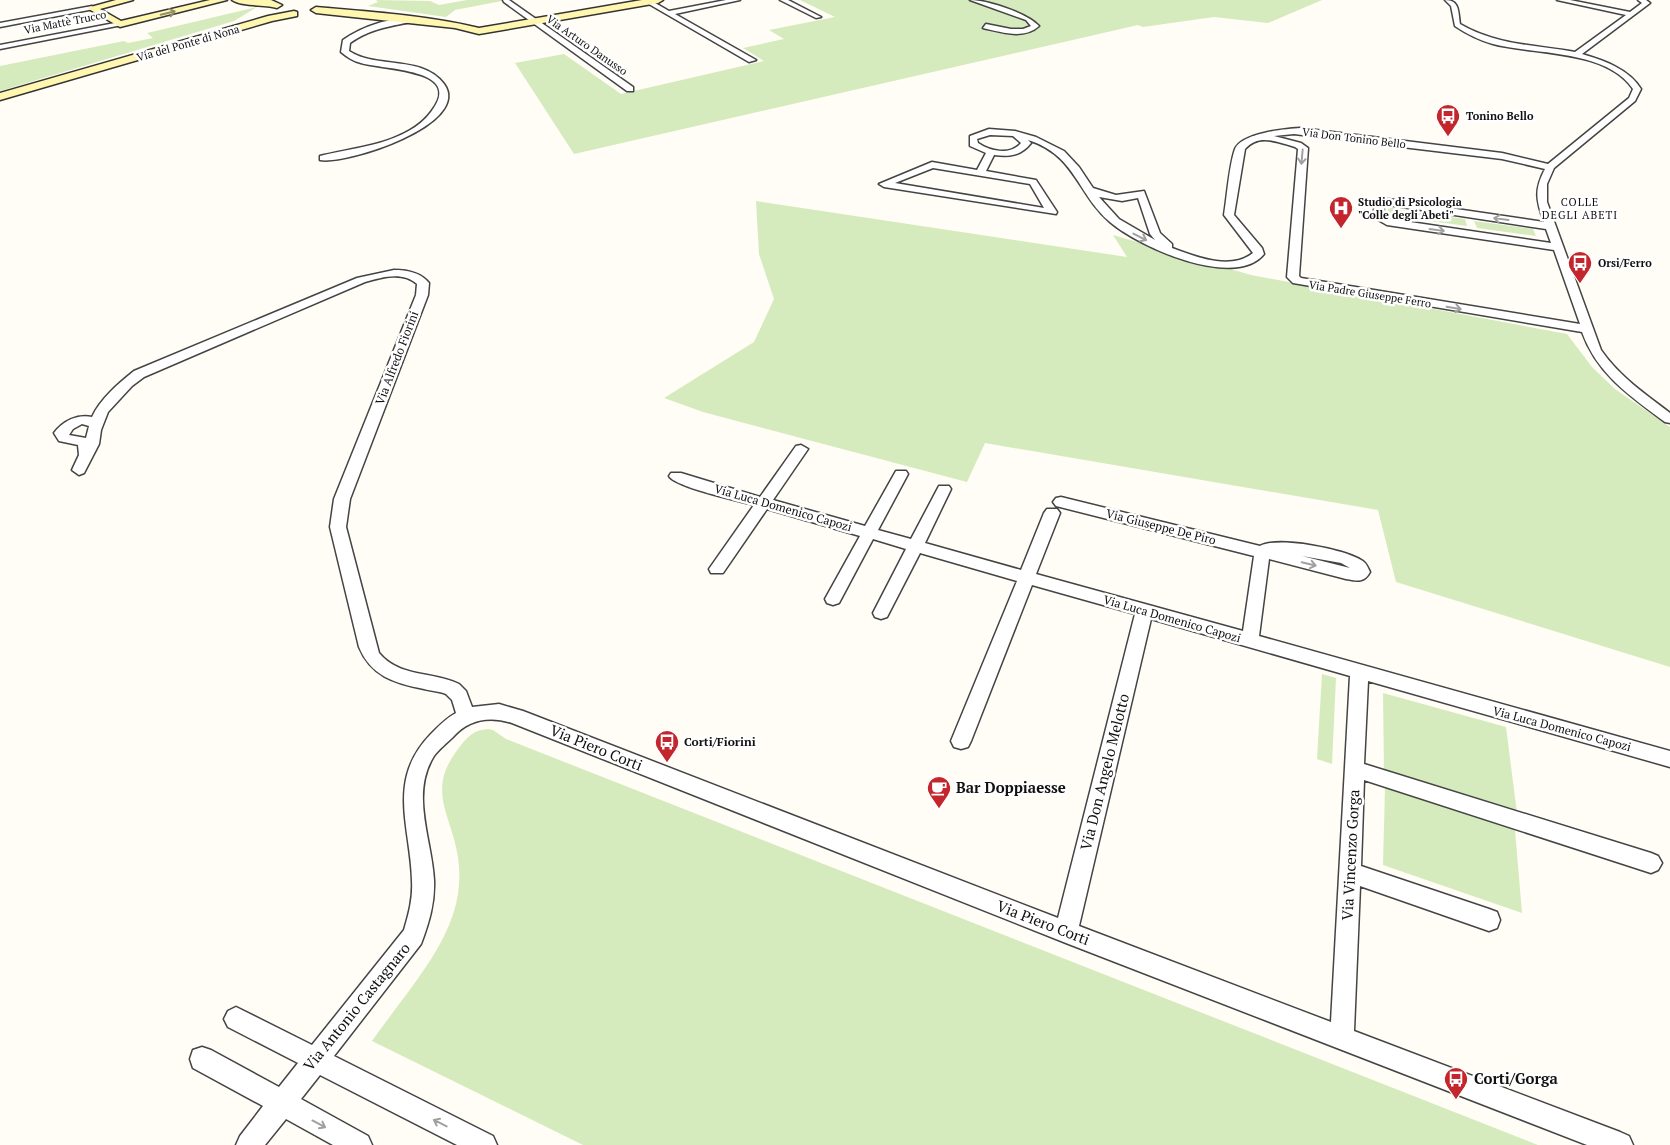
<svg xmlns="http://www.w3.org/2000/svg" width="1670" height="1145" viewBox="0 0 1670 1145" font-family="'PT Serif',serif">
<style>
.green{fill:#d5ebbd}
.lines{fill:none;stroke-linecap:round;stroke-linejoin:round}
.street-casing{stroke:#444;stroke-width:3}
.secondary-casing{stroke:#333;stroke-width:3}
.street{fill:#fff;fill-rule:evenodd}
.secondary{fill:#fff6b0;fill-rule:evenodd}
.oneway{stroke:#948f68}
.oneway2{stroke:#a0a0a0}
.labels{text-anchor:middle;stroke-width:5;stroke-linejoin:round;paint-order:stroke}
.far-street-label{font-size:11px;fill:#111;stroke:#fff}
.far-poi-label{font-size:11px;font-weight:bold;fill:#111;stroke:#fff;text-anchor:start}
.far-neighbourhood-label{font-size:11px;letter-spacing:1px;fill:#111;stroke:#fff}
.street-label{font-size:12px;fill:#111;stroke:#fff}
.poi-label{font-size:12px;font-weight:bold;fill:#111;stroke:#fff;text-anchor:start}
.near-street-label{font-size:15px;fill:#111;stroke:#fff}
.near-poi-label{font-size:15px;font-weight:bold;fill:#111;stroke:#fff;text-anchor:start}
</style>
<rect width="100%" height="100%" fill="#fffdf5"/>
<!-- green -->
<g class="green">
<polygon points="376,0 430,1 439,5 467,0 507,0 455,10 446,17 368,6 378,2"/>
<polygon points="800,0 1322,0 1268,23 1214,17 1143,27 1138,25 574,154 515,63 564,54 621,94 764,61 743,48 784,39 769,30 835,17"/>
<polygon points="257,7 234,21 0,91 0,66 124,41 128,43 153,38 147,33"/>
<polygon points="756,201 1127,257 1113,235 1251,275 1567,334 1592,367 1615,389 1670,427 1670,667 1396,582 1378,510 985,443 967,482 703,412 664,398 754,342 774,299 759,254"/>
<polygon points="1392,206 1398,206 1399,210 1465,219 1467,226 1400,217 1400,221 1389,216 1388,208"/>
<polygon points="1474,221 1533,229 1536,236 1477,228"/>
<polygon points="1322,674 1336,678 1332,764 1317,759"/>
<polygon points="1383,693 1506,727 1517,813 1384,774"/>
<path d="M488,729l5,1 13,9 1032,406h-955l-211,-104c25,-36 64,-80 79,-121 8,-20 10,-42 7,-63 -7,-44 -32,-66 0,-108 9,-12 15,-19 30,-20z"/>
<polygon points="1385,787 1515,830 1522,913 1383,865"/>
</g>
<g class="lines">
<!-- street casing -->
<g class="street-casing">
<g id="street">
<polygon points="503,0 509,0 633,87 633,91 627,91 504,2"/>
<polygon points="642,0 650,0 669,11 726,0 740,0 675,14 756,60 749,62"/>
<polygon points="780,0 788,0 821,17 816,18"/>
<path d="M970,0c17,0 57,13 69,26 -15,14 -38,6 -56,2l3,-4 25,5h12l8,-3 -5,-6z"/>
<path d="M1445,0c15,0 13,12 15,24 36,21 75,21 115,28l51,-37 -69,-15h13l60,12 12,-9 -4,-3h8l4,3 -68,51c21,6 47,15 59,35l-6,12 -81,67 -7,16v18l54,148c19,27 43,43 69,63v10l-5,-1c-35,-26 -68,-48 -83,-90l-289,-49 -6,-6 11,-128 -3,-2c-18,-5 -36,-14 -50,2l-11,66 28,33 2,6c-29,36 -125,-7 -154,-32 -33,-28 -34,-67 -82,-82l3,3c-10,13 -22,14 -37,12l-8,16 50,9 21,32 -1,2 -172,-27 -5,-3 53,-22 45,8 9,-17 -16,-7v-10l19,-7 26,2 21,6 28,14 15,16 14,21 23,7 28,-4 16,42 12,11v4c25,9 58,23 81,5l-29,-38c3,-18 5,-49 11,-66 7,-16 49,-20 65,-21l202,25 46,11 81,-66 4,-9c-27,-40 -99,-34 -140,-45 -14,-4 -26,-10 -38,-18l-4,-20zM1294,134l208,25 43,10c-11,21 -9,31 -1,53l-156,-23 -13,4 -2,14 14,8 167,25 26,74 -279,-46 -2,-2 9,-128 -7,-5 -27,-7zM990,135l23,1 8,7c-11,13 -31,8 -43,0l-1,-4zM933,168l97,16 14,24 -149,-25zM1099,197l23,4 16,-3 12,36 5,6 -36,-21zM1389,205l157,24 5,14 -161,-24 -7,-3 1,-9z"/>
<polygon points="92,6 94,9 0,27 0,23"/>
<path d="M416,19v2c-24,5 -45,7 -66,22l-1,8c27,18 74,4 95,33 29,40 -98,81 -124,76v-4c36,-9 87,-12 111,-44 35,-44 -48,-42 -70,-49 -8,-2 -14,-6 -20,-11l2,-12c20,-14 49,-24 73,-21z"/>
<polygon points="120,22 122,25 0,49 0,45"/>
<path d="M394,270c13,0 26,2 35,13l-1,12 -78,204 -4,28 33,126c21,25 53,18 80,31l7,7 6,16 27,-3 24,7 535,207 77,-304 -103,-29 -61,156 -3,6 -7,2 -7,-2 -3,-6 66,-160 -97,-28 -33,64 -6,2 -6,-2 -2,-4 33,-64 -33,-10 -34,64 -6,2 -6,-2 -2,-4 35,-63 -93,-27 -44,64h-12l-2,-4 45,-64c-15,-4 -79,-18 -85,-29l2,-3h10l79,24 36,-51 5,-1 7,4 -35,51 92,26 31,-55h10l2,3 -30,56 33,9 28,-53h10l2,3 -26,54 96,27 23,-57 3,-4h10l3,4 -24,61 207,57 11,-75 -198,-50 -3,-4 3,-4 5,-1 199,49c18,-10 84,3 101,14 5,2 7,8 9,12 -6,11 -13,9 -24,7l-77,-20 -10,77 411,115v16l-302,-86 -4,83 287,89 7,3 4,7 -4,7 -7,3 -287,-93 -3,86 128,43 8,3 3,8 -3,8 -8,3 -129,-45 -6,145 266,101 9,4 4,9h-46l-521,-202 -554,-220c-22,-7 -43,-4 -59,14 -6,6 -14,12 -19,19 -24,38 -2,84 0,124 1,23 -5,43 -13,64l-87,112 159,80 4,9h-40l-137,-70 -19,24 67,37 4,9h-39l-47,-26 -21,26h-29l4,-9 23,-30 -70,-38 -3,-9 3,-9 9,-3 9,3 68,37 19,-24 -70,-36 -4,-8 4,-8 8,-4 76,38 92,-115c5,-17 9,-32 8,-49 -1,-53 -26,-100 18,-146 8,-8 15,-16 26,-22l-4,-13 -6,-6c-7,-3 -15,-3 -22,-5 -30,-6 -53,-13 -65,-42l-29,-120 4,-28 82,-204 1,-11c-14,-13 -35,-7 -52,-2l-221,95 -12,9 -24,26 -7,18 -2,14 -15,29 -5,2 -7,-5 7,-15 -1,-10 -19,-4 -5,-8c9,-12 23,-19 38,-16 8,-18 27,-34 42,-46l223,-93zM82,424l7,2 -3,12 -17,-3 4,-6zM1302,556l39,7 9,5zM1151,619l199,57 -19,346 -252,-96z"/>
</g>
</g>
<!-- secondary casing -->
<g class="secondary-casing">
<g id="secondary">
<polygon points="116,0 133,0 100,9 121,21 210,0 227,0 120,27 87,8"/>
<path d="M232,0h39l11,5 -5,3c-12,-4 -35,-1 -45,-8z"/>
<path d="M642,0h21l-5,3 -179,31 -24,-6 -139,-15 -5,-3 5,-3c54,5 110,8 163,21z"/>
<polygon points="294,11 297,12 297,16 272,21 0,100 0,93 268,16"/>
</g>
</g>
<!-- street -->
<use href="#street" class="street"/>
<!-- secondary -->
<use href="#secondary" class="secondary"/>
</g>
<!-- one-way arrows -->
<defs><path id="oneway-shaft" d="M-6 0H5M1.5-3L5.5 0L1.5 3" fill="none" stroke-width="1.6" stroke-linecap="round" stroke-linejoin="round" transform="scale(1.25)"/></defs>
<use class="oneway" href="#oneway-shaft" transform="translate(168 13) rotate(-13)"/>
<g class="oneway2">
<use href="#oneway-shaft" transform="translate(1302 157) rotate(95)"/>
<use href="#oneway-shaft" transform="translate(1501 219) rotate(-172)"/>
<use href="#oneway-shaft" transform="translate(1437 230) rotate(8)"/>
<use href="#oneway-shaft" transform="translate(1140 237) rotate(27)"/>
<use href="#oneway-shaft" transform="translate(1454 308) rotate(9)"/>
<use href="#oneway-shaft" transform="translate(1309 564) rotate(14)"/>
<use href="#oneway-shaft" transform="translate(440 1123) rotate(-153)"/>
<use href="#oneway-shaft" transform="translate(319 1124) rotate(28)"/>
</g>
<!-- icons -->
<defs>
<g id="bus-pin" transform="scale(1.25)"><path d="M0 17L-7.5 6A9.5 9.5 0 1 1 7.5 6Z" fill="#c4262e" stroke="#fff"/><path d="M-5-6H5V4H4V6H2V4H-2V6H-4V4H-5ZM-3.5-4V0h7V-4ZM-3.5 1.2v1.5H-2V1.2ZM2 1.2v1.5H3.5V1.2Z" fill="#fff"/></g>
<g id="hospital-pin" transform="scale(1.25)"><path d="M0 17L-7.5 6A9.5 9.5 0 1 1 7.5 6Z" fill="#c4262e" stroke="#fff"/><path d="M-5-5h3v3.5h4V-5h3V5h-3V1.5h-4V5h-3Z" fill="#fff"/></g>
<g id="cafe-pin" transform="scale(1.25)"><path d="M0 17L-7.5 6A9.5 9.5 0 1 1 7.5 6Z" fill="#c4262e" stroke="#fff"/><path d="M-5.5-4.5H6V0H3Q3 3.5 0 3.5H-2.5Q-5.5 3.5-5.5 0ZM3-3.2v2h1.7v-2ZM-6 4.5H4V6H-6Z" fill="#fff"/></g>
</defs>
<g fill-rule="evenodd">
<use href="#bus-pin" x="1448" y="116"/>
<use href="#hospital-pin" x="1341" y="208"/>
<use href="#bus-pin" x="1580" y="263"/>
<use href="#bus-pin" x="667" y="742"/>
<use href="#cafe-pin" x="939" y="788"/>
<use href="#bus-pin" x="1456" y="1079"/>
</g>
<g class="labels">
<!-- far-street labels -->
<g class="far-street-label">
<text transform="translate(65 22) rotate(-11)" y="4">Via Mattè Trucco</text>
<text transform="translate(188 43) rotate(-16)" y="4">Via del Ponte di Nona</text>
<text transform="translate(587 45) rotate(35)" y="4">Via Arturo Danusso</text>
<text transform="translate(1354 138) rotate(7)" y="4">Via Don Tonino Bello</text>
<text transform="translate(1370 294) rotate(9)" y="4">Via Padre Giuseppe Ferro</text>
</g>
<!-- far-poi labels -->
<g class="far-poi-label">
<text x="1466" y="120">Tonino Bello</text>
<text x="1358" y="206">Studio di Psicologia<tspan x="1358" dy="13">"Colle degli Abeti"</tspan></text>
<text x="1598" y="267">Orsi/Ferro</text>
</g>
<!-- far-neighbourhood labels -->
<g class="far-neighbourhood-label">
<text x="1580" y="206">COLLE<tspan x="1580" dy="13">DEGLI ABETI</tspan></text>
</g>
<!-- street labels -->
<g class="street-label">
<text transform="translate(397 358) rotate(-69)" y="4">Via Alfredo Fiorini</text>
<text transform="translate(783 508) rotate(16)" y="4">Via Luca Domenico Capozi</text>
<text transform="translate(1161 527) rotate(14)" y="4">Via Giuseppe De Piro</text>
<text transform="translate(1172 619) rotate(16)" y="4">Via Luca Domenico Capozi</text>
<text transform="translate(1562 729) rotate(15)" y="4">Via Luca Domenico Capozi</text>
</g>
<!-- poi labels -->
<g class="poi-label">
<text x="684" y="746">Corti/Fiorini</text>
</g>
<!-- near-street labels -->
<g class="near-street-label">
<text transform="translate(596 748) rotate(22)" y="5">Via Piero Corti</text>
<text transform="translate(1105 772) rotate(-76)" y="5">Via Don Angelo Melotto</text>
<text transform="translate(1351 855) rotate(-87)" y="5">Via Vincenzo Gorga</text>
<text transform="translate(1043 923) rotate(21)" y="5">Via Piero Corti</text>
<text transform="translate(357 1007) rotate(-51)" y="5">Via Antonio Castagnaro</text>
</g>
<!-- near-poi labels -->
<g class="near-poi-label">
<text x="956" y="793">Bar Doppiaesse</text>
<text x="1474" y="1084">Corti/Gorga</text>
</g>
</g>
</svg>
